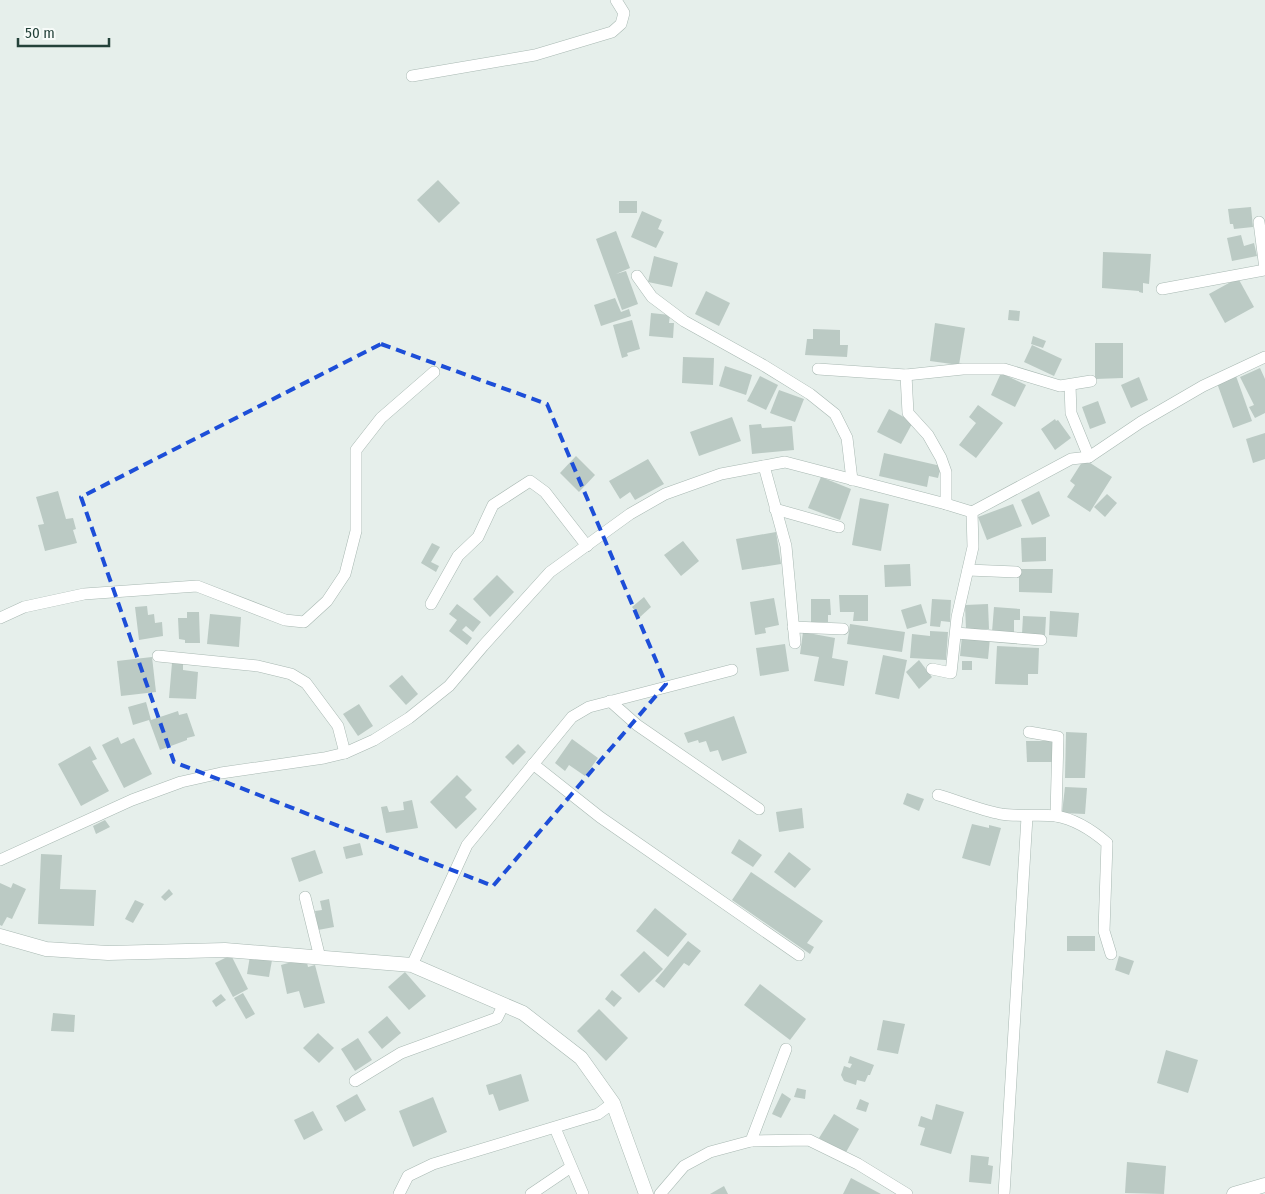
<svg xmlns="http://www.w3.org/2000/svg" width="1265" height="1194" viewBox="0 0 1265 1194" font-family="'Fira Sans Condensed',sans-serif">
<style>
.building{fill:#bbcac4}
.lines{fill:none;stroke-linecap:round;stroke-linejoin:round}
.minor-casing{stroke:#a8b8b2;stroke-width:12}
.tertiary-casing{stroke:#a8b8b2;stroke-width:15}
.minor{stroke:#fff;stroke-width:11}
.tertiary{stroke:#fff;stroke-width:14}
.marked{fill:none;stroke:#1d4ed8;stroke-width:4;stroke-dasharray:10 6;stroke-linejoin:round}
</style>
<rect width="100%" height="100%" fill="#e6efeb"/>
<!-- building -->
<g class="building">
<polygon points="438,180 460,203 439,223 417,200"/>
<rect x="619" y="201" width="18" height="12"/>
<polygon points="1251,207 1253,227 1234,229 1233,224 1230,224 1228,209"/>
<polygon points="642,211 662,220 658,229 664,232 656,248 631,237"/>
<polygon points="616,231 630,268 616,274 626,271 638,304 622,310 596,239"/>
<polygon points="1241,235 1244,246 1254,243 1257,256 1232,261 1227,238"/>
<polygon points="1103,252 1151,254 1149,284 1143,283 1143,293 1139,292 1139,291 1102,288"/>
<polygon points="654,256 678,263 672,287 648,282"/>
<polygon points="1238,278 1254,307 1225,323 1209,294"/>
<polygon points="706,291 730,303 719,326 695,314"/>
<polygon points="615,298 621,312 629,309 631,316 601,326 594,305"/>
<polygon points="1009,310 1020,311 1019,321 1008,320"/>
<polygon points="651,313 670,315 669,323 674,323 673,338 649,336"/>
<polygon points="632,320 640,349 627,353 628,356 622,358 613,325"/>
<polygon points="935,323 965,328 959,365 930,361"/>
<polygon points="813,329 840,330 840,345 848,345 847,357 805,355 807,339 813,339"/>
<polygon points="1033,336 1046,341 1043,348 1031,344"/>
<polygon points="1095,343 1123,343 1123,378 1095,379"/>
<polygon points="1032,345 1062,359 1054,376 1024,362"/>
<polygon points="683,357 714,358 713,385 682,383"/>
<polygon points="725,366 752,375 746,395 719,386"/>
<polygon points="1260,368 1265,379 1265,413 1255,418 1249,407 1254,405 1240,377"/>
<polygon points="1001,373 1026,385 1015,407 991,395"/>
<polygon points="760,376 778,385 766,410 747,401"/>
<polygon points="1236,376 1252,421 1233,428 1217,383"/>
<polygon points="1139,377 1148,400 1131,408 1121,385"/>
<polygon points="779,390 804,399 795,422 770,413"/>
<polygon points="1098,401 1106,423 1090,429 1082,407"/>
<polygon points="978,405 1003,423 976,458 959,445 976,423 969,417"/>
<polygon points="889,409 913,422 901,444 877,432"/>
<polygon points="732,417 741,441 699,456 690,432"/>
<polygon points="1055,419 1056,421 1058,420 1071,438 1055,450 1041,429"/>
<polygon points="761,424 762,428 792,426 794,450 752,454 749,425"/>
<polygon points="1265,433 1265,459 1253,463 1246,439"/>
<polygon points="884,453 941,466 938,478 929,476 927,487 879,476"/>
<polygon points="576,456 595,475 579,492 560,473"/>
<polygon points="648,459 664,484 635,500 630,492 620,499 609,481"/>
<polygon points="1084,459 1112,477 1090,512 1067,497 1075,485 1070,481"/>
<polygon points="821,477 851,489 840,520 808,508"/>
<polygon points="58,491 66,519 73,518 76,529 73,530 77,543 45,551 38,525 44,524 36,497"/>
<polygon points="1039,491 1050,516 1032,525 1021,500"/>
<polygon points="1107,494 1117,503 1105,517 1094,507"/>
<polygon points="860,498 889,504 881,551 852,545"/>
<polygon points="1013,504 1022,526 987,540 978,517"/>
<polygon points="776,532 781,564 742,570 736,539"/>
<polygon points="1046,537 1046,561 1022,562 1021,538"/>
<polygon points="683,541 699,561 681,576 664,555"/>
<polygon points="432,543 440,547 431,562 439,566 436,572 421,563"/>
<polygon points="910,564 911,586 885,587 884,565"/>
<polygon points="1019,569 1053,569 1052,593 1019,592"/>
<polygon points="497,575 514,592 490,617 473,599"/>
<polygon points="839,595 868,595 868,621 853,621 854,612 840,612"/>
<polygon points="644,597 651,607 640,617 632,607"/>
<polygon points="774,598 779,625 765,628 766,633 755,635 750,602"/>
<polygon points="811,599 830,599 831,615 828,615 828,622 811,622"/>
<polygon points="932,599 951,600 950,622 941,621 940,627 930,626"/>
<polygon points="457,604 481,622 473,632 466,626 462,630 472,638 467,645 449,631 457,620 449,614"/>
<polygon points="921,604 927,623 907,629 901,610"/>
<polygon points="988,604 989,629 966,629 965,605"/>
<polygon points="147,606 148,615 154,614 155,623 162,622 163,636 139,640 135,607"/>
<polygon points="994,607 1020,609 1020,620 1014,620 1014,634 992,632"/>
<polygon points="1050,611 1079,613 1077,637 1049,635"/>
<polygon points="187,612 199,612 200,643 185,643 185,640 179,639 178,618 187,618"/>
<polygon points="210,614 241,617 239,647 207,644"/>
<polygon points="1023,616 1046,617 1045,635 1022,634"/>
<polygon points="850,624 905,632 902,652 847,644"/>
<polygon points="930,631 948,632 946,660 910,658 912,634 930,636"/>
<polygon points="803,632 835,638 832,658 848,661 844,686 814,681 819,657 800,654"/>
<polygon points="962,636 990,638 988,659 960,656"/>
<polygon points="785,644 789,671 760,676 756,648"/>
<polygon points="997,646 1039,648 1038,674 1028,674 1028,685 995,684"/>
<polygon points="883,655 907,660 899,699 875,694"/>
<polygon points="152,657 156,692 121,696 117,661"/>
<polygon points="919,660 932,677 919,689 906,672"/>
<rect x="962" y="661" width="10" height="9"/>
<polygon points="172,663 183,664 183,670 198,672 196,699 169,698"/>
<polygon points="402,675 418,694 406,705 389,686"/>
<polygon points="146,702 151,720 178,711 179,715 187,713 195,736 187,738 187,740 160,750 149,720 133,725 128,707"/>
<polygon points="359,704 373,726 358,736 343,714"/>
<polygon points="734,716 747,753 722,761 718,750 710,752 706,741 699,743 698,740 688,743 684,733"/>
<polygon points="1066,732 1087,733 1085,778 1065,778"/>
<polygon points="118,737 121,744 134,738 152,774 124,788 102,745"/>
<polygon points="572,739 598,758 585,776 569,765 565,771 555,763"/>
<polygon points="1026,741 1053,741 1054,762 1027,762"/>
<polygon points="518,744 526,752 513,765 505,757"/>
<polygon points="90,746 97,759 92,761 109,791 81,806 58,764"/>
<polygon points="457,775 472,790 465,797 477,809 456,829 430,802"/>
<polygon points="1065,787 1087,788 1085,814 1062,813"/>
<polygon points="907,793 924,799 919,811 903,804"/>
<polygon points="412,800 418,828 386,833 381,807 387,806 389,812 404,810 403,802"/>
<polygon points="802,808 804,828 779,832 776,812"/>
<polygon points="105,820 110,827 96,834 93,826"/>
<polygon points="972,824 989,828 989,825 1001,828 990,866 962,858"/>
<polygon points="739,839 762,855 753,867 731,853"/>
<polygon points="360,843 363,855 346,859 343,847"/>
<polygon points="315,850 323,873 299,882 291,858"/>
<polygon points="789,852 811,869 795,888 774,872"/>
<polygon points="41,854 62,855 60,889 96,890 94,926 38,924"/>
<polygon points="751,872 823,921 807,943 814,947 810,954 732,900"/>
<polygon points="0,883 11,888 13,883 26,889 12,919 7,917 2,926 0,925"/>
<polygon points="169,889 173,894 165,901 161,897"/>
<polygon points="329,899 334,927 318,930 315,911 322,910 320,901"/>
<polygon points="135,900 144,904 133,923 125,919"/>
<polygon points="655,908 687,934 668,957 636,931"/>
<rect x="1067" y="936" width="28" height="15"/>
<polygon points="688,941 701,951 689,966 684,963 664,988 655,981"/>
<polygon points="644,951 663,969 639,993 620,975"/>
<polygon points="231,955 248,989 233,997 215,963"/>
<polygon points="250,956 272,960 269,977 247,974"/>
<polygon points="1119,956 1134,961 1129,975 1115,970"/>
<polygon points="306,958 308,967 315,965 325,1003 304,1008 299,991 287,994 281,965"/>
<polygon points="405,972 426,996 409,1010 388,987"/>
<polygon points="760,984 806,1019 790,1040 744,1005"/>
<polygon points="612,990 622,998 614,1007 605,999"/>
<polygon points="243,993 255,1014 246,1019 234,998"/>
<polygon points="221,994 226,1000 216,1007 212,1001"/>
<polygon points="599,1009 628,1038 606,1061 577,1031"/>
<polygon points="53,1013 75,1015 74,1032 51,1031"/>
<polygon points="387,1016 401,1033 382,1049 368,1032"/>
<polygon points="883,1020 905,1024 898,1054 877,1050"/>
<polygon points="318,1033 334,1048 319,1063 303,1048"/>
<polygon points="358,1038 372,1060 355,1071 341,1049"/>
<polygon points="1166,1050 1198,1060 1188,1093 1157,1083"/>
<polygon points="850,1056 874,1065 870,1075 868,1075 865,1082 857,1080 856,1085 844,1081 841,1075 844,1066 850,1068 852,1064 848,1063"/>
<polygon points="521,1074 529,1101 499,1111 493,1094 489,1095 486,1085"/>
<polygon points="797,1088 806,1090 805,1099 794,1097"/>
<polygon points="782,1093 791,1099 781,1118 772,1114"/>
<polygon points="357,1094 366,1110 345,1122 336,1106"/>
<polygon points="433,1097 447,1132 413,1147 399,1111"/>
<polygon points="860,1099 869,1103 866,1112 856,1109"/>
<polygon points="936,1104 964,1112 951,1154 920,1145 925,1128 918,1126 921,1116 932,1120"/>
<polygon points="313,1111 323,1130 304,1140 294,1120"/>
<polygon points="834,1114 859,1129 845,1154 819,1138"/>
<polygon points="971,1155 989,1157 988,1165 993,1166 991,1184 969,1182"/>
<polygon points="1127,1162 1166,1166 1164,1194 1125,1193"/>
<polygon points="851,1178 881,1194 843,1194"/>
<polygon points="724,1186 728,1194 710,1194"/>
</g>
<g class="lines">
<!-- minor casing -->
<g class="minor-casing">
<g id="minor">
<polyline points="412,76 535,55 612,32 621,24 624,13 616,0"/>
<polyline points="1259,222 1265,269"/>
<polyline points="637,276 652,297 684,321 763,365 810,394 835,414 847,438 852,480"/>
<polyline points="1162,289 1265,270"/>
<polyline points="818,369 906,375 963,369 1004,369 1060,386 1091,381"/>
<polyline points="906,375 908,413 928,435 941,458 946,472 946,504"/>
<polyline points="1070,385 1071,413 1089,457"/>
<polyline points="764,466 786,546 795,643"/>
<polyline points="775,509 839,527"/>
<polyline points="968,570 1016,572"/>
<polyline points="431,604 458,556 478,537 493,505 530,481 545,492 587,546"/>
<polyline points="0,618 24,607 84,594 197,586 285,620 304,622 327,601 345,574 356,531 356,450 381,418 434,372"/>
<polyline points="793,627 843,629"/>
<polyline points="956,633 1041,640"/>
<polyline points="158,656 258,666 291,674 306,683 338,726 345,753"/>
<polyline points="932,669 951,673 957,617 973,547 972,512"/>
<polyline points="610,701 637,725 759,809"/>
<polyline points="1029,732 1058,737 1056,816"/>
<polyline points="533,764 600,817 799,955"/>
<path d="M938,795c21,6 42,15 63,19 19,3 37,0 55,2 18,3 37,15 51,27l-3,88 7,23"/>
<polyline points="0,860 132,800 181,782 221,773 324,758 345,753 374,740 409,718 449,686 483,646 550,572 630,514 665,494 721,474 785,462 946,504 972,512 1071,459 1089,457 1141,422 1203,386 1265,357"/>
<polyline points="305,897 320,958"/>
<polyline points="412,965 467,845 572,717 589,707 732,670"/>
<polyline points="355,1081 401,1053 497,1018 504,1004"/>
<polyline points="555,1128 583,1194"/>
<polyline points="751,1141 786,1049"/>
<polyline points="399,1194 408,1176 433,1164 598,1114 613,1103"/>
<polyline points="531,1194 571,1167"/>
<polyline points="660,1194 684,1166 710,1152 751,1141 809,1140 858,1164 907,1194"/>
<polyline points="1004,1194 1027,817"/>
</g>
</g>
<!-- tertiary casing -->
<g class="tertiary-casing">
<g id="tertiary">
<polyline points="0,936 46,949 108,953 225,950 412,965 523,1013 581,1058 613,1103 646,1194"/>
<polyline points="1234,1194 1265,1185"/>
</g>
</g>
<!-- minor -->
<use href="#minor" class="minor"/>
<!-- tertiary -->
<use href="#tertiary" class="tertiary"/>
</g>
<!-- marked area -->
<path class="marked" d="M381,344l166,60 119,280 -173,202 -319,-124 -93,-265z"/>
<!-- scale -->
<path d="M18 38v8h91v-8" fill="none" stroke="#24423a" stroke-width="2.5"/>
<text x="25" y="38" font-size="15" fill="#24423a" stroke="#f7fbf9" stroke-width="4" paint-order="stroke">50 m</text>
</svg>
